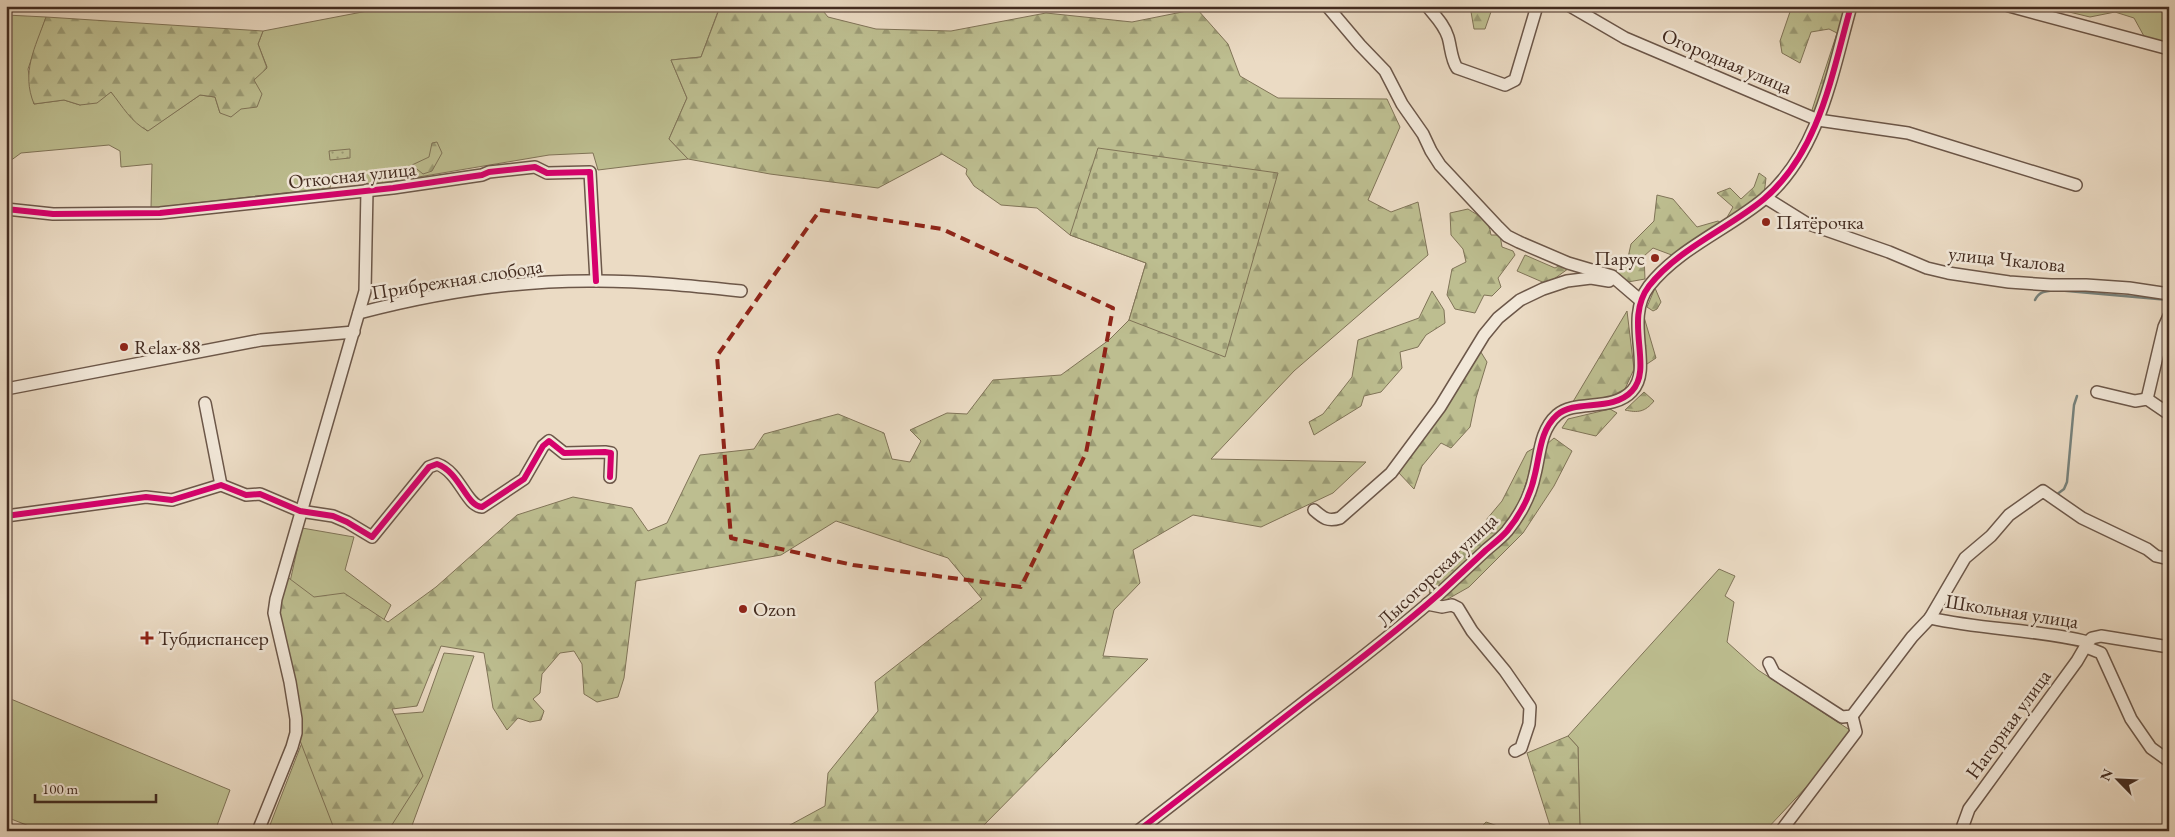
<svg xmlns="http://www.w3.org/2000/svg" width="2175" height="837" viewBox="0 0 2175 837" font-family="'EB Garamond',serif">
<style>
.grass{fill:#bdbe90;stroke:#807458}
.forest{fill:url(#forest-firs);stroke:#807458}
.cemetery{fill:url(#cemetery-stones);stroke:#807458}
.park{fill:url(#park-dots);stroke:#807458}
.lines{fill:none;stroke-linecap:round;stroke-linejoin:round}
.stream{stroke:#76817b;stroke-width:2.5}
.minor-casing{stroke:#6c5749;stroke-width:14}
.minor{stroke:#f2e8d9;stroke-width:11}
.cycleway-casing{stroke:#f2e8d9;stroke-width:9}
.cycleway{stroke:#d6006c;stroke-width:6}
.marked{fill:none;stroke:#8f2418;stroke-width:4;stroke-dasharray:10 6;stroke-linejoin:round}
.poi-dot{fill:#8f2418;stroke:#f2e8d9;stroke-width:2}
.labels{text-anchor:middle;stroke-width:5;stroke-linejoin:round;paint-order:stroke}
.street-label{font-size:20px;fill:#422b20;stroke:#f2e8d9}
.poi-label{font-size:20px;fill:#422b20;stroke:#f2e8d9;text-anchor:start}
</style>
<defs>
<pattern id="forest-firs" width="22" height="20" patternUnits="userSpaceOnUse" patternTransform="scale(1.25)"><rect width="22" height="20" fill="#bdbe90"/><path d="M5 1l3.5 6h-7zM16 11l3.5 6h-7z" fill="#9b9b75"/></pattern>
<pattern id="cemetery-stones" width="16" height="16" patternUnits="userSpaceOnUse" patternTransform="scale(1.25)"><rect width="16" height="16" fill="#bdbe90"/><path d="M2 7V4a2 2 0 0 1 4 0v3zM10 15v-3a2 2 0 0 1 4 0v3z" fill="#9b9b75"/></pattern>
<pattern id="park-dots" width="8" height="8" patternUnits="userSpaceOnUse" patternTransform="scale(1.25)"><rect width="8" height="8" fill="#bdbe90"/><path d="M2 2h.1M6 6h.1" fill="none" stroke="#9b9b75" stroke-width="1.8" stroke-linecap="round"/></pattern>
</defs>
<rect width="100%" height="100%" fill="#ebdbc4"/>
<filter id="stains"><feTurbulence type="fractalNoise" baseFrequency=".004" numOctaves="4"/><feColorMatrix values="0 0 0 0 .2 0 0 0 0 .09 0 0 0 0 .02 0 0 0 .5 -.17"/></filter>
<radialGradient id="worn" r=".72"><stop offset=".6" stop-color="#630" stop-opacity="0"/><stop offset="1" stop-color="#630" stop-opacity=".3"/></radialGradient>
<!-- grass -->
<g class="grass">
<polygon points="403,6 720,6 701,57 671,60 687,98 669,139 688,159 598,170 593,153 549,155 371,185 361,180 331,182 330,188 151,208 152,164 121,167 120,151 109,145 21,153 6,164 6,15 46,17 28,69 34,104 64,100 80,105 111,92 147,131 200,95 215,97 220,113 267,67 258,44 263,31 383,8"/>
<polygon points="2044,6 2169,6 2169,44 2145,38 2134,18 2115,12 2090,17"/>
<polygon points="302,528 354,537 345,570 391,605 378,632 385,715 423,712 444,653 474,656 410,831 283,831 270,825 303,740 283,613"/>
<polygon points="1719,569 1735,576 1725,596 1734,602 1727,642 1758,670 1856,734 1765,831 1580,831 1578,747 1568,736"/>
<polygon points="6,697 230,790 215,831 42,831 6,817"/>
</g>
<!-- forest -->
<g class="forest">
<polygon points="819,6 828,17 876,29 951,31 1046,13 1132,22 1197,9 1228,44 1240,76 1278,98 1387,99 1400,127 1368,200 1391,212 1418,202 1428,255 1294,371 1211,459 1366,462 1333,493 1261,527 1193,515 1133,550 1140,583 1114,610 1103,656 1148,659 978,831 779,831 825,806 828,773 878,711 875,682 982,599 948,558 836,521 781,555 636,581 624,678 618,697 597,702 584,694 582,664 574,651 560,653 542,674 540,693 533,699 544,711 541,720 530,722 518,718 507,730 493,708 484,653 441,646 417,706 392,709 423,776 388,831 335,831 299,738 278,610 286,576 314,597 344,593 388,622 436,587 517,515 573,497 632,508 648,531 667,523 700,455 754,449 764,434 838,414 884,433 892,459 910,462 921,441 910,430 947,413 967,414 993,380 1061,375 1109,340 1129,320 1146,263 1070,235 1037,208 1001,205 974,186 966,174 967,169 942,154 878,188 770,174 688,159 669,139 687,98 671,60 701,57 720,7"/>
<polygon points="1470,6 1493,6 1485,29 1474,29"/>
<polygon points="1792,6 1845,6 1840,35 1816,113 1811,113 1837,33 1829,29 1811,32 1800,63 1782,53 1780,41"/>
<path d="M46,17l217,14 -5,13 9,24 -13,12 8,14 -5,13 -16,2 -10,8 -11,-4 -5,-16 -15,-2 -52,36c-17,-9 -25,-24 -37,-39l-14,11 -17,2 -16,-5 -30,4c-13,-32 1,-56 12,-87z"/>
<polygon points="437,142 442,153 432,171 423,174 412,165 429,157 432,143"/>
<polygon points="405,169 406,177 381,180 380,170"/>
<polygon points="1759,173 1766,178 1764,195 1730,221 1726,219 1733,207 1717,193 1730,188 1741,199 1754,187"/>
<polygon points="1657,195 1673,199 1697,227 1718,221 1723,224 1677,257 1653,248 1644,256 1645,279 1628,282 1614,272 1627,262 1631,244 1654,221"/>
<path d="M1468,209c12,8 21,10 23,26h9l2,12 11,4 2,4 -17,23 3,9 -9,9 -8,-1 -9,18 -20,-4 -8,-14 5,-26 14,-7 -3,-13 -12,-14 -1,-22z"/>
<polygon points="1525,255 1555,268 1564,263 1572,266 1547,284 1517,271"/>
<polygon points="1655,288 1661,302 1657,309 1653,311 1647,307"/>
<polygon points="1432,291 1444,310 1445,323 1426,335 1418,347 1400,352 1402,368 1381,392 1364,396 1361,406 1314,435 1309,422 1323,414 1352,377 1358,340 1419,318"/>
<polygon points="1627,311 1634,369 1625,389 1609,397 1571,405"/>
<polygon points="1644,317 1656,358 1644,366 1641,329"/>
<polygon points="1479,349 1487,362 1476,398 1470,427 1451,448 1441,443 1422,466 1414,489 1398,472"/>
<path d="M1644,392l10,9c-9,11 -16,12 -29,9z"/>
<polygon points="1610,409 1617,413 1596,436 1562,428 1568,419"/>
<polygon points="1554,438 1572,451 1554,486 1523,533 1469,587 1439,604 1438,598 1519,522 1538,479 1547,444"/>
<polygon points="1536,447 1534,459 1520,501 1504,529 1430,598 1429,588 1502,501 1527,452"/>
<polygon points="1568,736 1578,747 1580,831 1550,831 1551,829 1527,753"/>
<polygon points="1486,822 1512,831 1477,831"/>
</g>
<!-- cemetery -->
<polygon class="cemetery" points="1098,148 1278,173 1225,357 1129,320 1146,263 1070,235"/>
<!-- park -->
<polygon class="park" points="350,149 350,158 330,160 329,151"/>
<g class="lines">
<!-- stream -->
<g class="stream">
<path d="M2035,300c4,-9 11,-9 21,-10l113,10"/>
<polyline points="2056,495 2064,489 2067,482 2074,405 2077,396"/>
</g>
<!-- minor casing -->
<g class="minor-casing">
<g id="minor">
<polyline points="1327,6 1360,45 1385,71 1402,104 1423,134 1431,151 1440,165 1498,227 1507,236 1519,242 1568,263 1612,276 1640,300"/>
<path d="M1427,6c8,10 17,18 21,31 3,10 3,22 9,31l48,17 10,-5 22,-74"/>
<polyline points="1570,6 1625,38 1818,120 1908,133 2076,185"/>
<polyline points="2009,6 2169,49"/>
<polyline points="1766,198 1806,223 1889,252 1927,268 1948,273 2009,282 2051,285 2086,285 2129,288 2169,294"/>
<polyline points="6,209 53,214 160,213 393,188 482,175 489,172 535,167 547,173 590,172 596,281"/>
<path d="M359,313c76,-20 158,-33 238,-32 48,0 96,5 144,10"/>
<polyline points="6,389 261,340 354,332"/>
<polyline points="2097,392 2135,401 2147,399 2169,414"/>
<polyline points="2147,399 2164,327 2169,316"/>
<polyline points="205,403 221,485"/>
<path d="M1314,510c9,8 14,12 26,8l51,-45 49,-66 44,-72 14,-17 22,-18 23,-11 24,-8 24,-3 18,3"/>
<path d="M6,516l140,-19 26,3 49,-15 25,10 14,-1 40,17 33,5 14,6 25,15 57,-70 8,-3c23,8 29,42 45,43l42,-28 19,-33 6,-5 15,12 41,-1 6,1 -1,24"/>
<polyline points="1427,604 1442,607 1452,605 1458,608 1472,631 1505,671 1530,707 1529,724 1521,748 1515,751"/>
<path d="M1930,618c53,12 106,11 158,24l4,-4 9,-2 68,11"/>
<polyline points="2086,647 2101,653 2131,719 2151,748 2169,761"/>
<polyline points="1769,663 1774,673 1842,717 1852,716 1912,637 1930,618 1965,558 1991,536 2009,515 2043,491 2082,518 2147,549 2156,556 2169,559"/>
<polyline points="258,831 292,747 296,733 296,719 290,682 274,613 276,599 365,291 367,190"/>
<path d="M1138,831c57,-44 113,-88 170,-132 45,-34 89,-68 131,-105 16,-15 31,-29 47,-44 7,-6 15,-12 21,-19 13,-16 24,-37 28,-57 5,-20 5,-44 22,-59 18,-16 56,-3 75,-24 22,-23 -9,-71 17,-105 30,-38 79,-57 115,-87 56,-48 68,-126 87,-193"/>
<polyline points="1781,831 1856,732 1852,716"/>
<polyline points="1961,831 1969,809 2077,661 2088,642"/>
</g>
</g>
<!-- minor -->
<use href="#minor" class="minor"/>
<!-- cycleway casing -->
<g class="cycleway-casing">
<g id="cycleway">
<polyline points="6,209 53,214 160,213 393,188 482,175 489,172 535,167 547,173 590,172 596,281"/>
<path d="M6,516l140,-19 26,3 49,-15 25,10 14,-1 40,17 33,5 14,6 25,15 57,-70 8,-3c23,8 29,42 45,43l42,-28 19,-33 6,-5 15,12 41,-1 6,1 -1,24"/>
<path d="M1138,831c57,-44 113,-88 170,-132 45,-34 89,-68 131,-105 16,-15 31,-29 47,-44 7,-6 15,-12 21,-19 13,-16 24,-37 28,-57 5,-20 5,-44 22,-59 18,-16 56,-3 75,-24 22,-23 -9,-71 17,-105 30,-38 79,-57 115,-87 56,-48 68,-126 87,-193"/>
</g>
</g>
<!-- cycleway -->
<use href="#cycleway" class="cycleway"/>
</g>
<!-- marked area -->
<path class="marked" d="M820,210l122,19 171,79 -27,145 -65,134 -168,-22 -122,-27 -14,-182z"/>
<!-- markers -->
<g class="poi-dot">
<circle cx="1766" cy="222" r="5"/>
<circle cx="1655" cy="258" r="5"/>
<circle cx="124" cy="347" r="5"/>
<circle cx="743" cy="609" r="5"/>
<path d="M144.5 630.5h5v5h5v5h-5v5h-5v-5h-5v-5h5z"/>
</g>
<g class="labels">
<!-- street labels -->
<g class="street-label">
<text transform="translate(1727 61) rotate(23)" y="7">Огородная улица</text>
<text transform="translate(352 175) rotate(-6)" y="7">Откосная улица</text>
<text transform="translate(2007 259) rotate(6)" y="7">улица Чкалова</text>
<text transform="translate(457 279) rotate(-9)" y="7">Прибрежная слобода</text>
<text transform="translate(1437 570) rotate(-43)" y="7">Лысогорская улица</text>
<text transform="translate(2012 611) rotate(9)" y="7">Школьная улица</text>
<text transform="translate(2008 724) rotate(-54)" y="7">Нагорная улица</text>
</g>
<!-- poi labels -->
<g class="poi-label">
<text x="1776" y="229">Пятёрочка</text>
<text x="1645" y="265" text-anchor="end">Парус</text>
<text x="134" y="354">Relax 88</text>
<text x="753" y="616">Ozon</text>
<text x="158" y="645">Тубдиспансер</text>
</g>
</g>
<!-- margin -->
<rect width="2175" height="837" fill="none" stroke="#ebdbc4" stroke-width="25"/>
<rect x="8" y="8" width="2160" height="822" fill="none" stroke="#422b20" stroke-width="2.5"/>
<rect x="12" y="12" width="2150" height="812" fill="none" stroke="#422b20"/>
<!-- north arrow -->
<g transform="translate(2118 780) rotate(294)" stroke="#f2e8d9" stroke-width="4" paint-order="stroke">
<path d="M0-4L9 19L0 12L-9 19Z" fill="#422b20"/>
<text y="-8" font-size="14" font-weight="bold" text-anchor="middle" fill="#422b20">N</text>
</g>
<!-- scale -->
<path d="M35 794v8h121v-8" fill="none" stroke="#422b20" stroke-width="2.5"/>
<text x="42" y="794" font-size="15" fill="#422b20" stroke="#f2e8d9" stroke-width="4" paint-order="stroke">100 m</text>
<rect width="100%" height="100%" filter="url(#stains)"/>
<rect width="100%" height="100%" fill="url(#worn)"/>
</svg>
